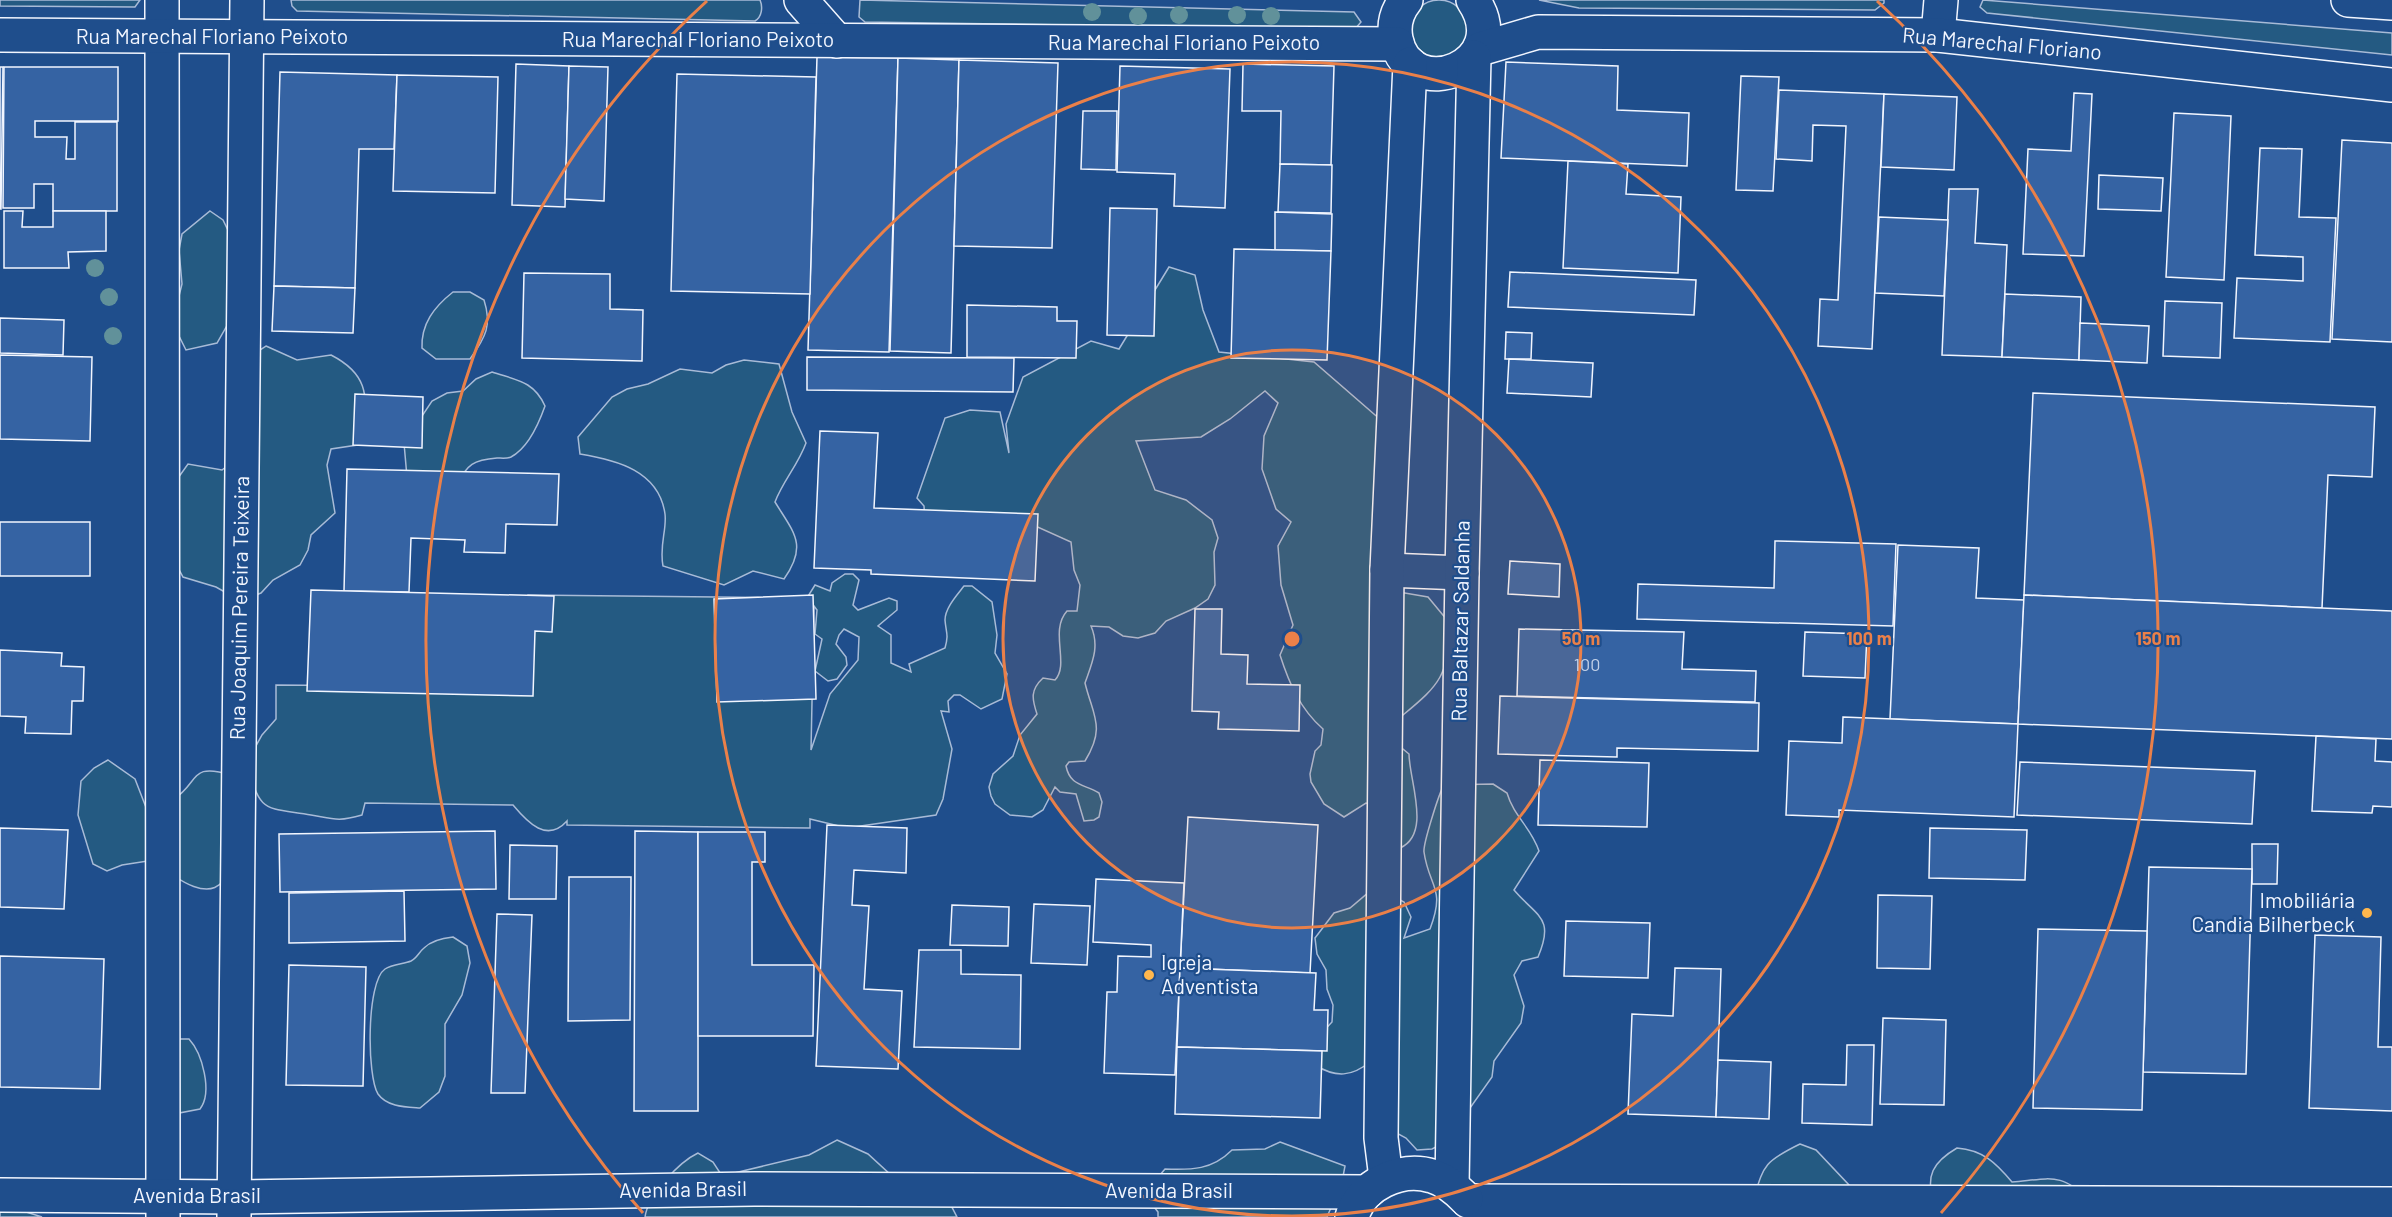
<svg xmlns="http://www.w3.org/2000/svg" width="2392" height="1217" viewBox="0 0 2392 1217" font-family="Barlow,sans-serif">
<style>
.green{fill:#245a82;stroke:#a8bbd7;stroke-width:1.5;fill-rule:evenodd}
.building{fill:#3563a3;stroke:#f2f6ff;stroke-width:1.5}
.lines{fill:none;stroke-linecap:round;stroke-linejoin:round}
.minor-casing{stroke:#f2f6ff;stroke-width:36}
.major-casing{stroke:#f2f6ff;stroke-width:36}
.minor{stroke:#1f4e8c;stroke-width:33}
.major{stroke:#1f4e8c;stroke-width:33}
.tree{fill:#61919a}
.ring{fill:none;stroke:#ea8049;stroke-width:3}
.poi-dot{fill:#ffb74d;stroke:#1f4e8c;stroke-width:2}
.labels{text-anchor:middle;stroke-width:4.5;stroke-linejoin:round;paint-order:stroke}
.number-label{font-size:18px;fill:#c3d1e8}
.street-label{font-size:21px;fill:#f2f6ff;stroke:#1f4e8c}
.poi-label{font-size:21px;fill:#f2f6ff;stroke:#1f4e8c;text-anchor:end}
.centre{fill:#ea8049;stroke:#1f4e8c;stroke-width:3}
.ring-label{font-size:18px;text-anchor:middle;font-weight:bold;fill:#ea8049;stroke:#1f4e8c;stroke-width:4.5;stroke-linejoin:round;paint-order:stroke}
</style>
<rect width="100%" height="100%" fill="#1f4e8c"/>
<!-- green -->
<g class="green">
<circle cx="1439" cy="29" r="29"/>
<polygon points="0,0 140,0 135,7 0,6"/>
<path d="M291,0h469c3,7 2,17 -5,21l-458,-10 -5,-5z"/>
<polygon points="860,0 1354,12 1361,22 1355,29 865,22 859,17"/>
<polygon points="1539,0 1884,0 1884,3 1875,10 1579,8"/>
<polygon points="1983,0 2392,33 2392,55 1987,13 1980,7"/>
<polygon points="210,211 223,220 237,249 233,315 217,343 186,350 178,334 178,300 182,284 179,250 182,234"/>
<path d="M1169,267l26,8 8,35 16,42 95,10 91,79 -24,148 47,8 24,29c-6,50 -10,57 -49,89h-9l3,29 12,10c0,26 23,80 -9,94l-10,-39 -24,-6 -22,14 -20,-13 -13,-22 -1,-8 5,-23 6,-6 2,-16c-23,-20 -34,-46 -43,-74l13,-30 -12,-40 -3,-39 13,-24 -15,-13 -14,-40 2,-33 14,-33 -13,-12 -35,28 -29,18 -65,4 19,49 31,10 26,20 6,18 -4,14 1,33 -7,14 -13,9 -29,13 -11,12 -17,5 -15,-2 -14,-9 -18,-1c9,21 1,37 -6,57 8,33 21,44 0,78l-16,1 -3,4c4,20 18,18 33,27l3,9 -3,15 -5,3 -10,1 -8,-27 -16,-2 -5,-5 -12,23 -11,7 -22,-2 -15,-11 -4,-8 -2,-9 4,-13 20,-18 7,-21 17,-21c-5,-15 -7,-24 6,-36l12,2c15,-16 -6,-49 12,-69h10l3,-26 -6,-15 -3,-28 -40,-18h-106l-1,-18 -7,-8 28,-80 25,-8 30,2 9,41 -3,-29 17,-47 68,-36 28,8z"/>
<path d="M453,292h17l14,8c8,25 2,37 -14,59h-34l-14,-11c-1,-24 12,-41 31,-56z"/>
<path d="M266,346l31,14 34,-5c43,22 34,47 33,89l-33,5 -4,16 8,48 -24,22 -3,15 -8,15 -27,15 -12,13 -15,6 -16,-4 -14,-8 -33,-10 -8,-15v-50l4,-17 -1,-17 10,-14 34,6 15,-12 3,-95z"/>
<path d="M744,360l35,4 13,48 14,31c-8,22 -23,38 -31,59 19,31 33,43 9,77l-31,-8 -29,14 -61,-19c-4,-21 4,-36 2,-52 -6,-43 -48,-54 -85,-60l-2,-17 34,-40 15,-8 21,-5 32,-15 32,4 14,-8z"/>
<path d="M492,372c24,8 42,9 53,34 -6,17 -17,42 -34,51 -4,2 -10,1 -14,1 -24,2 -29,6 -41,27l-49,-8 -3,-34 28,-42 15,-8 16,-2 13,-12z"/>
<path d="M845,574h8l6,6 -6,25 5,5 31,-12 8,3v9l-19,16 13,9v28l20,9 -2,-8 36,-16c4,-14 1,-15 0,-28 0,-12 12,-25 19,-34h8l20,16 5,33 -2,18 12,21 -5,25 -21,10 -21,-14h-6l-6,6 1,11 -8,-1 11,38 -9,50 -7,16 -89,13 -37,-9v9l-243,-3v-4c-20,22 -39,2 -54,-16l-148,-2 -3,12c-24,7 -28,4 -51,0 -48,-8 -51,-1 -64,-53l15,-27 14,-16v-34l241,2 10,-9 1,-83 279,3 8,-13 15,6 2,-8zM814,606l3,4 -2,24 7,5 -7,32 13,10 9,-2 10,-14 -1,-8 -10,-13 3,-9 5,-6 15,8 -1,23 -28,34 -19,56z"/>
<path d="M108,760l27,19 12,31c8,-4 19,-6 27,-11 26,-17 15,-37 57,-24 -1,23 -1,47 -2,70 0,7 2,17 0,23 -12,44 -57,8 -75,-8l-32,5 -15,6 -14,-7 -15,-49 3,-34 13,-13z"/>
<path d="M1493,784l14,9c7,24 24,34 32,58l-25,39c23,27 41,27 24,67l-16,4 -8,14 10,31 -3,17 -27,38 -2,16 -46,65 -14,7 -15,1 -11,-12 -28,-15 -7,-62c-19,16 -35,17 -56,4 -2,-20 3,-29 17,-43l1,-17 -6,-16 -1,-19 -9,-16 -2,-16 19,-25 16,-5 25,-21 29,15 7,15 -7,21 26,-9c16,-42 -1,-41 -6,-77 -1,-8 15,-59 20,-67z"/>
<path d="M453,937l14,9 3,17 -8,32 -17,29v52l-6,16 -19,16c-14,-1 -33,-1 -42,-14 -11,-17 -12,-112 7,-125 7,-5 19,-5 26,-8 6,-3 8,-9 13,-13 8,-8 19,-10 29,-11z"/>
<path d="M172,1039h17c13,14 24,53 11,70l-21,4z"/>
<path d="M837,1140l31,14 23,21 50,11 16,31h-312c3,-22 34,-55 53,-64l15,9 9,14 87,-21z"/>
<path d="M1280,1142l65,24 -3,16 -15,35h-169v-5l-10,-13 6,-17 11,-13c27,1 47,1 67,-19l33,-1z"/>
<path d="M1800,1144l16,6 33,35 9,30 5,2h-260v-3l15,-10 30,10 20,-27c22,-3 18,3 34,4 23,3 21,0 34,22l15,-6c13,-41 10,-44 49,-63z"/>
<path d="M1957,1148c26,2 39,15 55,34 44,-4 46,-9 82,19l-160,1c-9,-26 -1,-40 23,-54z"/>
<polygon points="0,1211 23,1211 42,1217 0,1217"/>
</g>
<!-- building -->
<g class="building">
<polygon points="817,57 898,58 889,352 808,350"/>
<polygon points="898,58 959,60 951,353 890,351"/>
<polygon points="959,60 1058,63 1052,248 954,246"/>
<polygon points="1506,62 1618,66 1617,110 1689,113 1687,166 1501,158"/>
<polygon points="516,64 569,66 565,207 512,205"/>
<polygon points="1243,64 1334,66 1331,165 1280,164 1281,111 1242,111"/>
<polygon points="569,66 608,67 604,201 565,199"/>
<polygon points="1120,66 1230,69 1225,208 1174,206 1175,174 1117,172"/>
<polygon points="0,67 3,67 1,209 0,209"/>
<polygon points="4,67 118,67 118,121 35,121 35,137 67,137 66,159 75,159 75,122 117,122 117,211 53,211 53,184 34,184 34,208 3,208"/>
<polygon points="280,72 397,75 394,149 359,149 355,288 274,286"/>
<polygon points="677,74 816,77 810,294 671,291"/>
<polygon points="397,75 498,77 495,193 393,191"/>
<polygon points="1741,76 1779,77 1773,191 1736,190"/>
<polygon points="1779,90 1884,94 1872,349 1818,346 1820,299 1838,300 1846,126 1813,125 1812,161 1776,159"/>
<polygon points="2074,93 2092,94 2084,256 2023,254 2028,149 2071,151"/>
<polygon points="1884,94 1957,97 1954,170 1881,167"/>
<polygon points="1083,111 1117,111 1116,170 1081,169"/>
<polygon points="2174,113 2231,116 2224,280 2166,277"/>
<polygon points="2342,140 2392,143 2392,342 2332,339"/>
<polygon points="2260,148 2302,149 2299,217 2336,218 2330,342 2234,338 2237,278 2303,281 2303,257 2255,255"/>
<polygon points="1568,161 1628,164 1626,194 1681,197 1678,273 1563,268"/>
<polygon points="1280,164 1332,165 1331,213 1278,212"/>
<polygon points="2099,175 2163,178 2161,211 2098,209"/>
<polygon points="1949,189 1978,189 1975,243 2007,245 2002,357 1942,355"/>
<polygon points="1110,208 1157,209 1154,336 1107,335"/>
<polygon points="4,211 23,211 22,227 53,227 53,211 106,211 106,251 68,252 69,268 4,268"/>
<polygon points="1275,212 1332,214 1331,251 1275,250"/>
<polygon points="1879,217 1948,220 1944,296 1875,293"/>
<polygon points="1234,249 1331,251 1327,360 1231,358"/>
<polygon points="1510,272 1696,280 1694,315 1508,307"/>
<polygon points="524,273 610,274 610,309 643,310 642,361 522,358"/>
<polygon points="274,286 355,288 353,333 272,331"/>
<polygon points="2005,294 2081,297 2079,360 2002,357"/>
<polygon points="2165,301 2222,303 2220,358 2163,356"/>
<polygon points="967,305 1057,307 1057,321 1077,321 1076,358 967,357"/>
<polygon points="0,318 64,320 63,355 0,353"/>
<polygon points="2080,323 2149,326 2147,363 2079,360"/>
<polygon points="1506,332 1532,333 1531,359 1505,359"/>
<polygon points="0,355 92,357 90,441 0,439"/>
<polygon points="807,357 1014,358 1013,392 807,390"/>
<polygon points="1509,359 1593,363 1591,397 1507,393"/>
<polygon points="2033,393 2375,407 2372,477 2328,475 2322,608 2024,595"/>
<polygon points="355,394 423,397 422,448 353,445"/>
<polygon points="820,431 878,433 874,508 1038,514 1035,581 871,574 871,570 814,568"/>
<polygon points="347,469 559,474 557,525 506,524 505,553 464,552 465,540 411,538 409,592 344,591"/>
<rect x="0" y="522" width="90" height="54"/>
<polygon points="1775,541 1896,544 1893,626 1637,619 1638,584 1774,588"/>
<polygon points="1898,545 1979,548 1976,598 2024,600 2018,724 1890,719"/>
<polygon points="1510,561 1560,564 1559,597 1508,594"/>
<polygon points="311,590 554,596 552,632 535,631 533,696 307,691"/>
<polygon points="813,595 816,699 717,702 714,599"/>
<polygon points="2024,595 2392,611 2392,739 2018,724"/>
<polygon points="1195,609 1222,609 1221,654 1248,655 1247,684 1300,685 1299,731 1218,729 1219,712 1192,711"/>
<polygon points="1519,629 1684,632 1682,669 1756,671 1755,702 1517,696"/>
<polygon points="1805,632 1867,634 1865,678 1803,676"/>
<polygon points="0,650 62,653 61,666 84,667 83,701 72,701 71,734 25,733 26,717 0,716"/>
<polygon points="1500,696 1759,703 1758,751 1617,748 1617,757 1498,754"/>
<polygon points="1843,717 2018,724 2014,817 1839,810 1839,817 1786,815 1789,741 1842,743"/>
<polygon points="2316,736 2376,739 2375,761 2392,762 2392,807 2373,806 2372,813 2312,811"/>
<polygon points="1540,760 1649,763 1647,827 1538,825"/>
<polygon points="2020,762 2255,771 2252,824 2017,815"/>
<polygon points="1188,817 1318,825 1310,973 1180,968"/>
<polygon points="827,825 907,828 906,873 854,870 852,905 869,906 864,989 902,991 898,1069 816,1066"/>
<polygon points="0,828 68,830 64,909 0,907"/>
<polygon points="1930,828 2027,830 2025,880 1929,878"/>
<polygon points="495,831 496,889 280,892 279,834"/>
<polygon points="635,831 698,832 698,1111 634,1111"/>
<polygon points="698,832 765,832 765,862 752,862 752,965 814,965 813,1036 698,1036"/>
<polygon points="2252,844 2278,844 2277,884 2252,884"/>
<polygon points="510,845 557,846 556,899 509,899"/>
<polygon points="2149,867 2252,869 2246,1074 2143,1072"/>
<polygon points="569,877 631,877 630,1020 568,1021"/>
<polygon points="1096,879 1184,883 1175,1075 1104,1073 1107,992 1117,992 1118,956 1151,957 1151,945 1093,942"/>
<polygon points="404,891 405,941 289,943 289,893"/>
<polygon points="1878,895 1932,896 1930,969 1877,968"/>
<polygon points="1034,904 1090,906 1087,965 1031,963"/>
<polygon points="952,905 1009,907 1008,946 950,945"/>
<polygon points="497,914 532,915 525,1093 491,1093"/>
<polygon points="1566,921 1650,923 1648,978 1564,976"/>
<polygon points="2038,929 2147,931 2142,1110 2033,1108"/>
<polygon points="2315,935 2381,937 2378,1047 2392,1047 2392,1111 2309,1108"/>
<polygon points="919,950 961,950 961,974 1021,975 1020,1049 914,1047"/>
<polygon points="0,956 104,959 100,1089 0,1087"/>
<polygon points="289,965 366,967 363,1086 286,1085"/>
<polygon points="1180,968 1316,973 1314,1010 1328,1010 1327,1051 1177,1047"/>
<polygon points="1675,968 1721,969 1716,1117 1628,1114 1632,1014 1673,1016"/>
<polygon points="1883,1018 1946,1020 1944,1105 1880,1104"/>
<polygon points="1847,1045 1874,1045 1872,1125 1802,1123 1803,1084 1846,1085"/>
<polygon points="1177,1047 1322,1051 1320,1118 1175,1114"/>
<polygon points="1718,1060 1771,1062 1769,1119 1716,1117"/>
</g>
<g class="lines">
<!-- minor casing -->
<g class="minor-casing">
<g id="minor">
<polyline points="801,0 837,41"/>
<polyline points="1938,35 1941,0"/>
</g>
</g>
<!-- major casing -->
<g class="major-casing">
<g id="major">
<polyline points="162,0 163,1217"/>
<path d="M1406,0c-9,11 -13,24 -10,39 14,68 121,26 77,-39"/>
<polyline points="2348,0 2392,3"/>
<polyline points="0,35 1397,44"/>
<polyline points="1480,49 1538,32 1938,35 2392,85"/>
<polyline points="1387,570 1462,573"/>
<polyline points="1386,1178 1381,1138 1387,570 1410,64"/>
<polyline points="1452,1185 1462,573 1474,57"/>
<polyline points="0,1195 234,1197 754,1189 1367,1192"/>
<polyline points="1468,1201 2392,1204"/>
<polyline points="234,1217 247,0"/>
<path d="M1352,1217c8,-32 49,-51 80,-41 14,4 24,13 34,23"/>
</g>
</g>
<!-- minor -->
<use href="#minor" class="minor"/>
<!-- major -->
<use href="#major" class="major"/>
</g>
<!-- trees -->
<g class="tree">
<circle cx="1092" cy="12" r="9"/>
<circle cx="1179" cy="15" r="9"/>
<circle cx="1237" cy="15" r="9"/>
<circle cx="1138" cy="16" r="9"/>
<circle cx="1271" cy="16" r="9"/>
<circle cx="95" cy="268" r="9"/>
<circle cx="109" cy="297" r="9"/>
<circle cx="113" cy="336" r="9"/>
</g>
<!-- distance rings -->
<circle cx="1292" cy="639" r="289" fill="#ea8049" fill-opacity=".12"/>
<g class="ring">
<circle cx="1292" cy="639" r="289"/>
<circle cx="1292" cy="639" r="577"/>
<path d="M643 1213A866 866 0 0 1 707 1M1877 1A866 866 0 0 1 1941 1213"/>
</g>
<!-- markers -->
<g class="poi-dot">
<circle cx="2367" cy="913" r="6"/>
<circle cx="1149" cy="975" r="6"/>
</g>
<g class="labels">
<!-- number labels -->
<g class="number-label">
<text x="1587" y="671">100</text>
</g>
<!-- street labels -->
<g class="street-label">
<text x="212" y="44">Rua Marechal Floriano Peixoto</text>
<text x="698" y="47">Rua Marechal Floriano Peixoto</text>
<text x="1184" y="50">Rua Marechal Floriano Peixoto</text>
<text transform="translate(2002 44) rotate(5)" y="7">Rua Marechal Floriano</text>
<text transform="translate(240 608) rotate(-89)" y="7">Rua Joaquim Pereira Teixeira</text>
<text transform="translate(1461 621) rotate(-89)" y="7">Rua Baltazar Saldanha</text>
<text transform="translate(683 1190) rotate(-1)" y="7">Avenida Brasil</text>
<text x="1169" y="1198">Avenida Brasil</text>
<text x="197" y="1203">Avenida Brasil</text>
</g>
<!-- poi labels -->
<g class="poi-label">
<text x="2355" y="908">Imobiliária<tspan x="2355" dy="24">Candia Bilherbeck</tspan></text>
<text x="1161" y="970" text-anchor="start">Igreja<tspan x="1161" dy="24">Adventista</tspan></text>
</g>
</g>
<circle cx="1292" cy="639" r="9" class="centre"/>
<g class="ring-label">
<text x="1581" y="645">50 m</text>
<text x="1869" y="645">100 m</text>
<text x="2158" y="645">150 m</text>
</g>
</svg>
